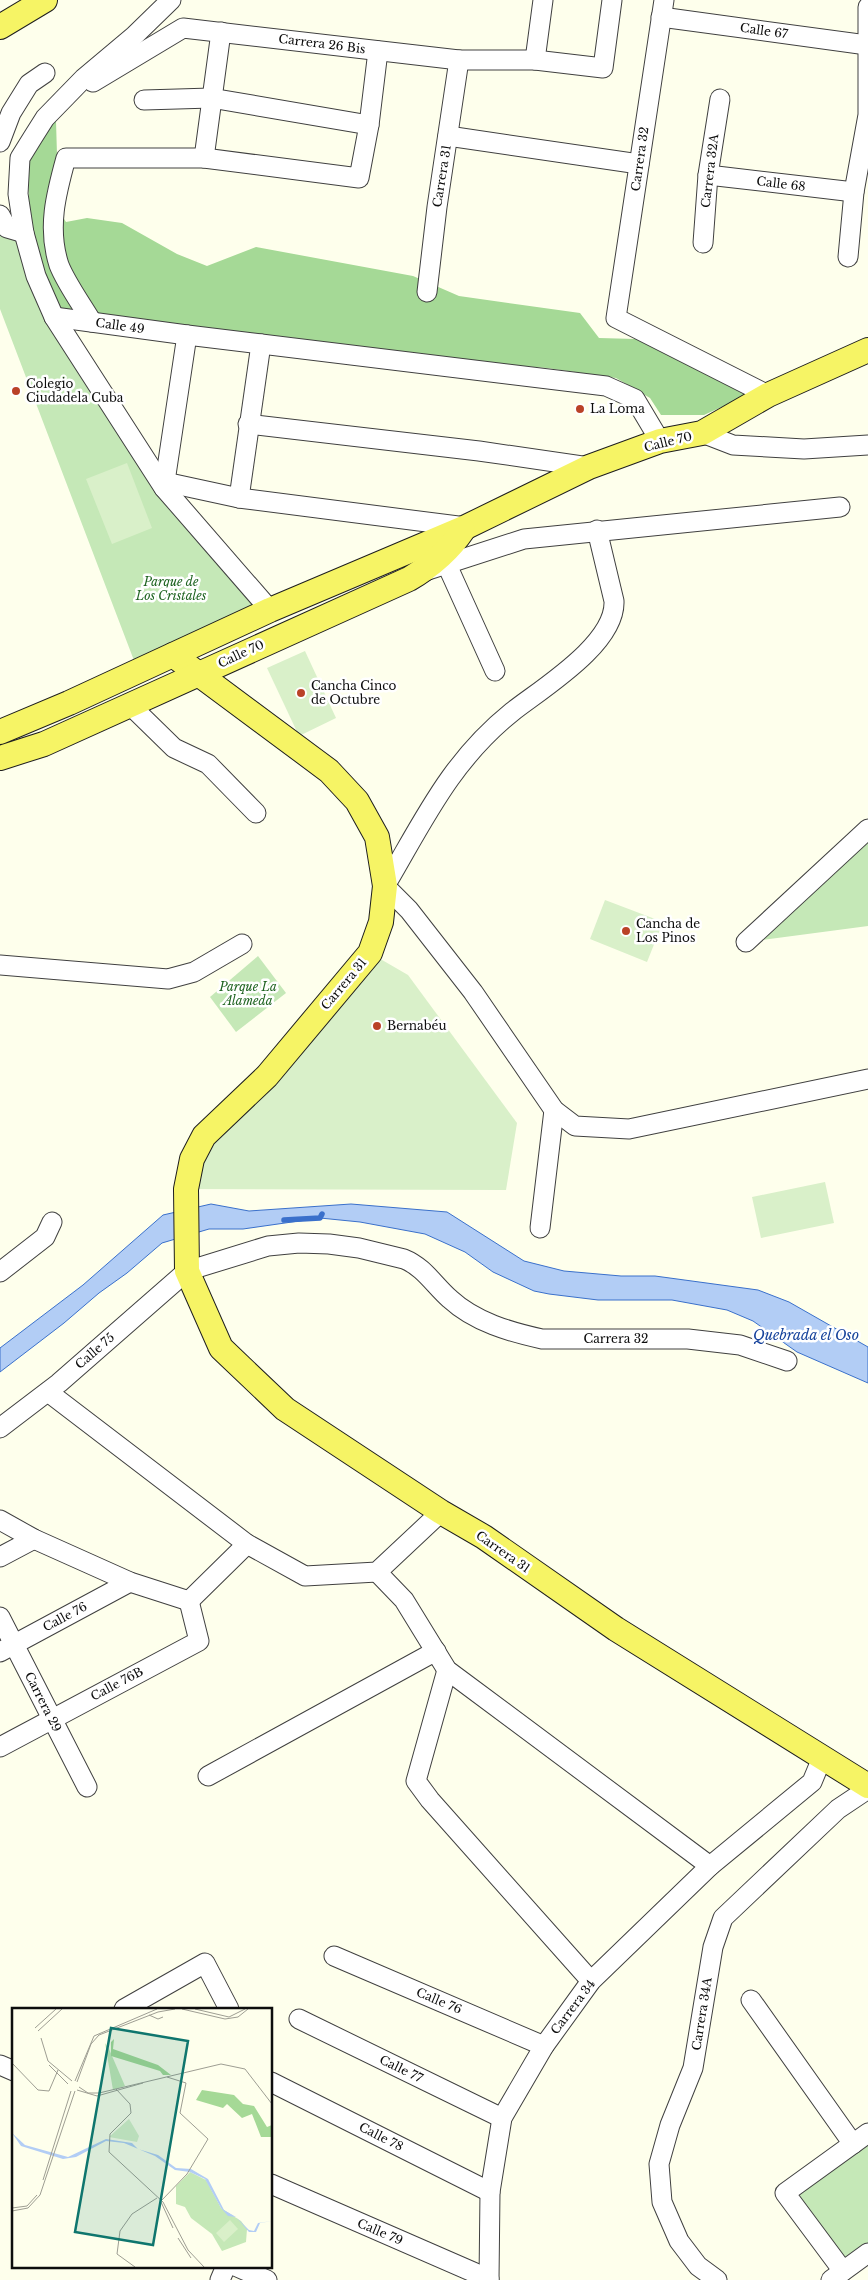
<svg xmlns="http://www.w3.org/2000/svg" width="868" height="2280" viewBox="0 0 868 2280" font-family="'Libre Baskerville',serif">
<style>
.green{fill:#c5e8b7}
.forest{fill:#a5d996}
.pitch{fill:#d9f0c9}
.water{fill:#b2cdf5;stroke:#3a70cb}
.lines{fill:none;stroke-linecap:round;stroke-linejoin:round}
.stream{stroke:#3a70cb;stroke-width:5.5}
.minor-casing{stroke:#404040;stroke-width:21}
.major-casing{stroke:#1e1e1e;stroke-width:26}
.minor{stroke:#fff;stroke-width:19}
.major{stroke:#f6f465;stroke-width:24}
.poi-dot{fill:#ba4227;stroke:#fff;stroke-width:2}
.labels{text-anchor:middle;stroke-width:5;stroke-linejoin:round;paint-order:stroke}
.street-label{font-size:12px;fill:#0d0d0d;stroke:#fff}
.poi-label{font-size:12px;fill:#0d0d0d;stroke:#fff;text-anchor:start}
.park-label{font-size:12px;font-style:italic;fill:#1e6320;stroke:#fff}
.water-label{font-size:14px;font-style:italic;fill:#18449c;stroke:#fff}
.inset-road{fill:none;stroke:#9e9e93;stroke-width:1}
.view{fill:#0f766e;fill-opacity:0.15;stroke:#0f766e;stroke-width:2.5}
.inset-edge{fill:none;stroke:#0d0d0d;stroke-width:2.5}
</style>
<rect width="100%" height="100%" fill="#feffec"/>
<!-- green -->
<g class="green">
<polygon points="0,215 24,233 36,276 164,488 270,610 138,671 0,309"/>
<polygon points="868,829 868,926 746,942"/>
<polygon points="258,956 286,993 236,1032 210,997"/>
<polygon points="868,2133 868,2253 843,2271 785,2193"/>
</g>
<!-- forest -->
<polygon class="forest" points="56,121 57,155 47,192 66,222 87,218 122,223 177,254 207,266 256,247 413,276 459,296 580,313 599,338 636,339 748,395 704,415 661,415 650,398 616,378 547,368 433,359 295,338 125,319 60,308 32,261 27,161 33,137"/>
<!-- pitch -->
<g class="pitch">
<polygon points="127,463 152,528 112,544 86,479"/>
<polygon points="305,651 336,718 299,736 267,668"/>
<polygon points="605,900 663,922 647,962 590,939"/>
<polygon points="370,953 408,975 517,1123 506,1190 186,1189 192,1159"/>
<polygon points="825,1182 834,1223 761,1238 752,1197"/>
</g>
<!-- water -->
<polygon class="water" points="211,1204 249,1211 351,1204 447,1212 524,1261 564,1271 621,1276 655,1276 758,1290 789,1302 868,1347 868,1383 797,1352 753,1321 727,1310 672,1300 598,1300 549,1294 534,1291 493,1272 465,1252 425,1234 360,1222 320,1218 243,1229 209,1229 162,1243 127,1273 99,1293 64,1323 0,1372 0,1348 83,1285 163,1215"/>
<g class="lines">
<!-- stream -->
<polyline class="stream" points="284,1220 320,1218 322,1214"/>
<!-- minor casing -->
<g class="minor-casing">
<g id="minor">
<polyline points="171,0 134,36 84,78 45,118 33,137 20,158 18,194 24,233 36,276 54,317 164,488 270,610"/>
<polyline points="664,0 616,318 768,395"/>
<polyline points="661,17 867,45"/>
<polyline points="535,60 543,0"/>
<polyline points="93,82 183,28 459,60 535,60 603,68 612,0"/>
<polyline points="144,100 211,98 369,125"/>
<polyline points="448,136 639,164"/>
<polyline points="0,142 11,113 29,84 45,73"/>
<polyline points="204,158 221,32"/>
<polyline points="708,175 854,192"/>
<polyline points="0,215 7,228 24,233"/>
<polyline points="703,243 708,175 720,99"/>
<polyline points="848,257 854,192 868,115 868,7"/>
<polyline points="427,292 437,207 459,60"/>
<polyline points="54,317 187,335 606,386 635,399 660,441"/>
<path d="M92,322c-10,-17 -26,-39 -33,-57 -12,-37 -3,-71 7,-107h138l155,20 10,-53 9,-74"/>
<polyline points="248,424 479,451 589,467"/>
<polyline points="702,433 733,445 804,449 868,445"/>
<polyline points="165,482 239,498 466,527"/>
<polyline points="164,488 187,335"/>
<polyline points="239,498 261,344"/>
<path d="M597,530l17,71c2,43 -73,88 -102,111 -62,50 -88,108 -127,174l24,24 64,82 81,118 21,16 54,3 239,-50"/>
<polyline points="447,565 495,671"/>
<polyline points="425,571 524,539 840,507"/>
<polyline points="130,705 174,748 208,764 256,813"/>
<polyline points="746,942 868,829"/>
<polyline points="0,965 168,979 194,972 242,944"/>
<polyline points="540,1228 554,1110"/>
<polyline points="0,1272 45,1237 52,1222"/>
<polyline points="48,1392 247,1544 305,1576 377,1572 441,1512"/>
<path d="M0,1428l59,-45 128,-112 81,-25 31,-3 30,1 30,4 45,11c20,8 30,26 46,40 25,23 60,33 92,40h146l52,6 47,16"/>
<polyline points="0,1520 34,1539 130,1582 189,1601"/>
<polyline points="0,1557 34,1539"/>
<polyline points="377,1572 404,1600 447,1670 710,1866"/>
<polyline points="189,1601 247,1544"/>
<polyline points="0,1617 87,1787"/>
<polyline points="0,1652 130,1582"/>
<polyline points="447,1670 416,1781 430,1800 591,1981"/>
<polyline points="0,1747 199,1641 189,1601"/>
<polyline points="208,1776 436,1651"/>
<polyline points="334,1956 544,2046"/>
<polyline points="751,2000 853,2144"/>
<polyline points="124,2009 205,1963 229,2009"/>
<polyline points="299,2019 502,2118"/>
<polyline points="0,2065 14,2071"/>
<polyline points="271,2082 490,2192"/>
<polyline points="271,2184 489,2279"/>
<polyline points="235,2266 267,2280"/>
<polyline points="843,2271 785,2193 868,2133"/>
<polyline points="220,2280 226,2266"/>
<polyline points="489,2280 490,2192 502,2118 544,2046 591,1981 710,1866 812,1782 822,1758"/>
<polyline points="717,2280 698,2266 679,2241 662,2202 659,2164 670,2125 693,2068 713,1947 723,1918 838,1809 868,1789"/>
<polyline points="831,2280 868,2253"/>
</g>
</g>
<!-- major casing -->
<g class="major-casing">
<g id="major">
<polyline points="0,27 45,0"/>
<polyline points="173,655 329,771 357,801 377,837 385,886 381,922 370,953 267,1076 204,1136 192,1159 186,1189 187,1271 221,1348 285,1409 441,1512 484,1537 616,1629 868,1786"/>
<polyline points="0,732 69,703 270,610 466,527 589,467 660,441 702,433 768,395 868,350"/>
<path d="M0,758l44,-14 365,-165c22,-13 40,-28 54,-49"/>
</g>
</g>
<!-- minor -->
<use href="#minor" class="minor"/>
<!-- major -->
<use href="#major" class="major"/>
</g>
<!-- markers -->
<g class="poi-dot">
<circle cx="16" cy="391" r="5"/>
<circle cx="580" cy="409" r="5"/>
<circle cx="301" cy="693" r="5"/>
<circle cx="626" cy="931" r="5"/>
<circle cx="377" cy="1026" r="5"/>
</g>
<g class="labels">
<!-- street labels -->
<g class="street-label">
<text transform="translate(764 31) rotate(8)" y="4">Calle 67</text>
<text transform="translate(322 44) rotate(7)" y="4">Carrera 26 Bis</text>
<text transform="translate(640 159) rotate(-82)" y="4">Carrera 32</text>
<text transform="translate(710 171) rotate(-83)" y="4">Carrera 32A</text>
<text transform="translate(442 176) rotate(-81)" y="4">Carrera 31</text>
<text transform="translate(781 184) rotate(7)" y="4">Calle 68</text>
<text transform="translate(120 326) rotate(8)" y="4">Calle 49</text>
<text transform="translate(668 442) rotate(-14)" y="4">Calle 70</text>
<text transform="translate(241 654) rotate(-25)" y="4">Calle 70</text>
<text transform="translate(344 984) rotate(-50)" y="4">Carrera 31</text>
<text x="616" y="1343">Carrera 32</text>
<text transform="translate(95 1351) rotate(-41)" y="4">Calle 75</text>
<text transform="translate(503 1552) rotate(35)" y="4">Carrera 31</text>
<text transform="translate(65 1617) rotate(-28)" y="4">Calle 76</text>
<text transform="translate(117 1684) rotate(-28)" y="4">Calle 76B</text>
<text transform="translate(43 1702) rotate(63)" y="4">Carrera 29</text>
<text transform="translate(439 2001) rotate(23)" y="4">Calle 76</text>
<text transform="translate(573 2007) rotate(-53)" y="4">Carrera 34</text>
<text transform="translate(702 2014) rotate(-81)" y="4">Carrera 34A</text>
<text transform="translate(401 2069) rotate(26)" y="4">Calle 77</text>
<text transform="translate(381 2137) rotate(27)" y="4">Calle 78</text>
<text transform="translate(380 2232) rotate(23)" y="4">Calle 79</text>
</g>
<!-- poi labels -->
<g class="poi-label">
<text x="26" y="388">Colegio<tspan x="26" dy="14">Ciudadela Cuba</tspan></text>
<text x="590" y="413">La Loma</text>
<text x="311" y="690">Cancha Cinco<tspan x="311" dy="14">de Octubre</tspan></text>
<text x="636" y="928">Cancha de<tspan x="636" dy="14">Los Pinos</tspan></text>
<text x="387" y="1030">Bernabéu</text>
</g>
<!-- park labels -->
<g class="park-label">
<text x="171" y="586">Parque de<tspan x="171" dy="14">Los Cristales</tspan></text>
<text x="248" y="991">Parque La<tspan x="248" dy="14">Alameda</tspan></text>
</g>
<!-- water labels -->
<g class="water-label">
<text x="806" y="1340">Quebrada el Oso</text>
</g>
</g>
<!-- overview -->
<g transform="translate(12 2008)">
<rect width="260" height="260" fill="#feffec"/>
<path d="M93,35l4,6 16,37 -12,4zM178,164l16,8 15,28 20,13 6,8 -1,13 -24,9 -10,-17 -21,-16 -6,-11 -9,-3v-18z" fill="#c5e8b7"/>
<path d="M102,31l-1,10 45,16 13,10h-8l-3,-4 -49,-15v-14zM190,82l32,5 9,9 11,2 13,21 5,-2v12h-11l-9,-23 -10,4 -15,-14 -4,4 -27,-8z" fill="#a5d996"/>
<path d="M117,111l10,17 -2,6 -28,-5zM218,212l8,9 -14,13 -8,-9z" fill="#d9f0c9"/>
<path d="M0,125l13,12 43,12 38,-18 26,4 6,6 20,6 18,13 15,1 17,10 16,31 12,7 13,13 5,1 4,-8 14,-2 -12,2 -4,9h-7l-13,-15 -8,-1 -7,-8 -16,-29 -15,-7 -15,-2 -20,-14 -31,-13 -18,-2 -30,16 -13,2 -42,-13z" fill="#b2cdf5"/>
<path class="inset-road" d="M170,1l43,10 13,-2 10,-8M183,1l34,8 16,-8M137,7l9,4 5,-2M23,20l21,-19M26,23l24,-22M29,30l7,23 24,20M0,55l26,27 11,1 9,-21M37,57l19,19M63,73l19,-45 63,-27M65,74l14,-38 8,-9 59,-23 17,-3M67,79l9,6h11l122,-29 24,5 27,35M104,81l14,15 1,9 -21,21 -1,18 54,50 25,48 16,17M65,82l20,6 46,-13M31,172l28,-89M150,192l25,-26 21,-35 -28,-26 6,-30 -19,-6M149,194l12,26M0,200l15,-2 10,-11M0,203l16,-3 12,-13 35,-104M166,230l13,20M123,259l-18,-13 3,-23 12,-17 25,-16"/>
<path class="view" d="M99,20l77,13 -35,204 -78,-13z"/>
<rect width="260" height="260" class="inset-edge"/>
</g>
</svg>
